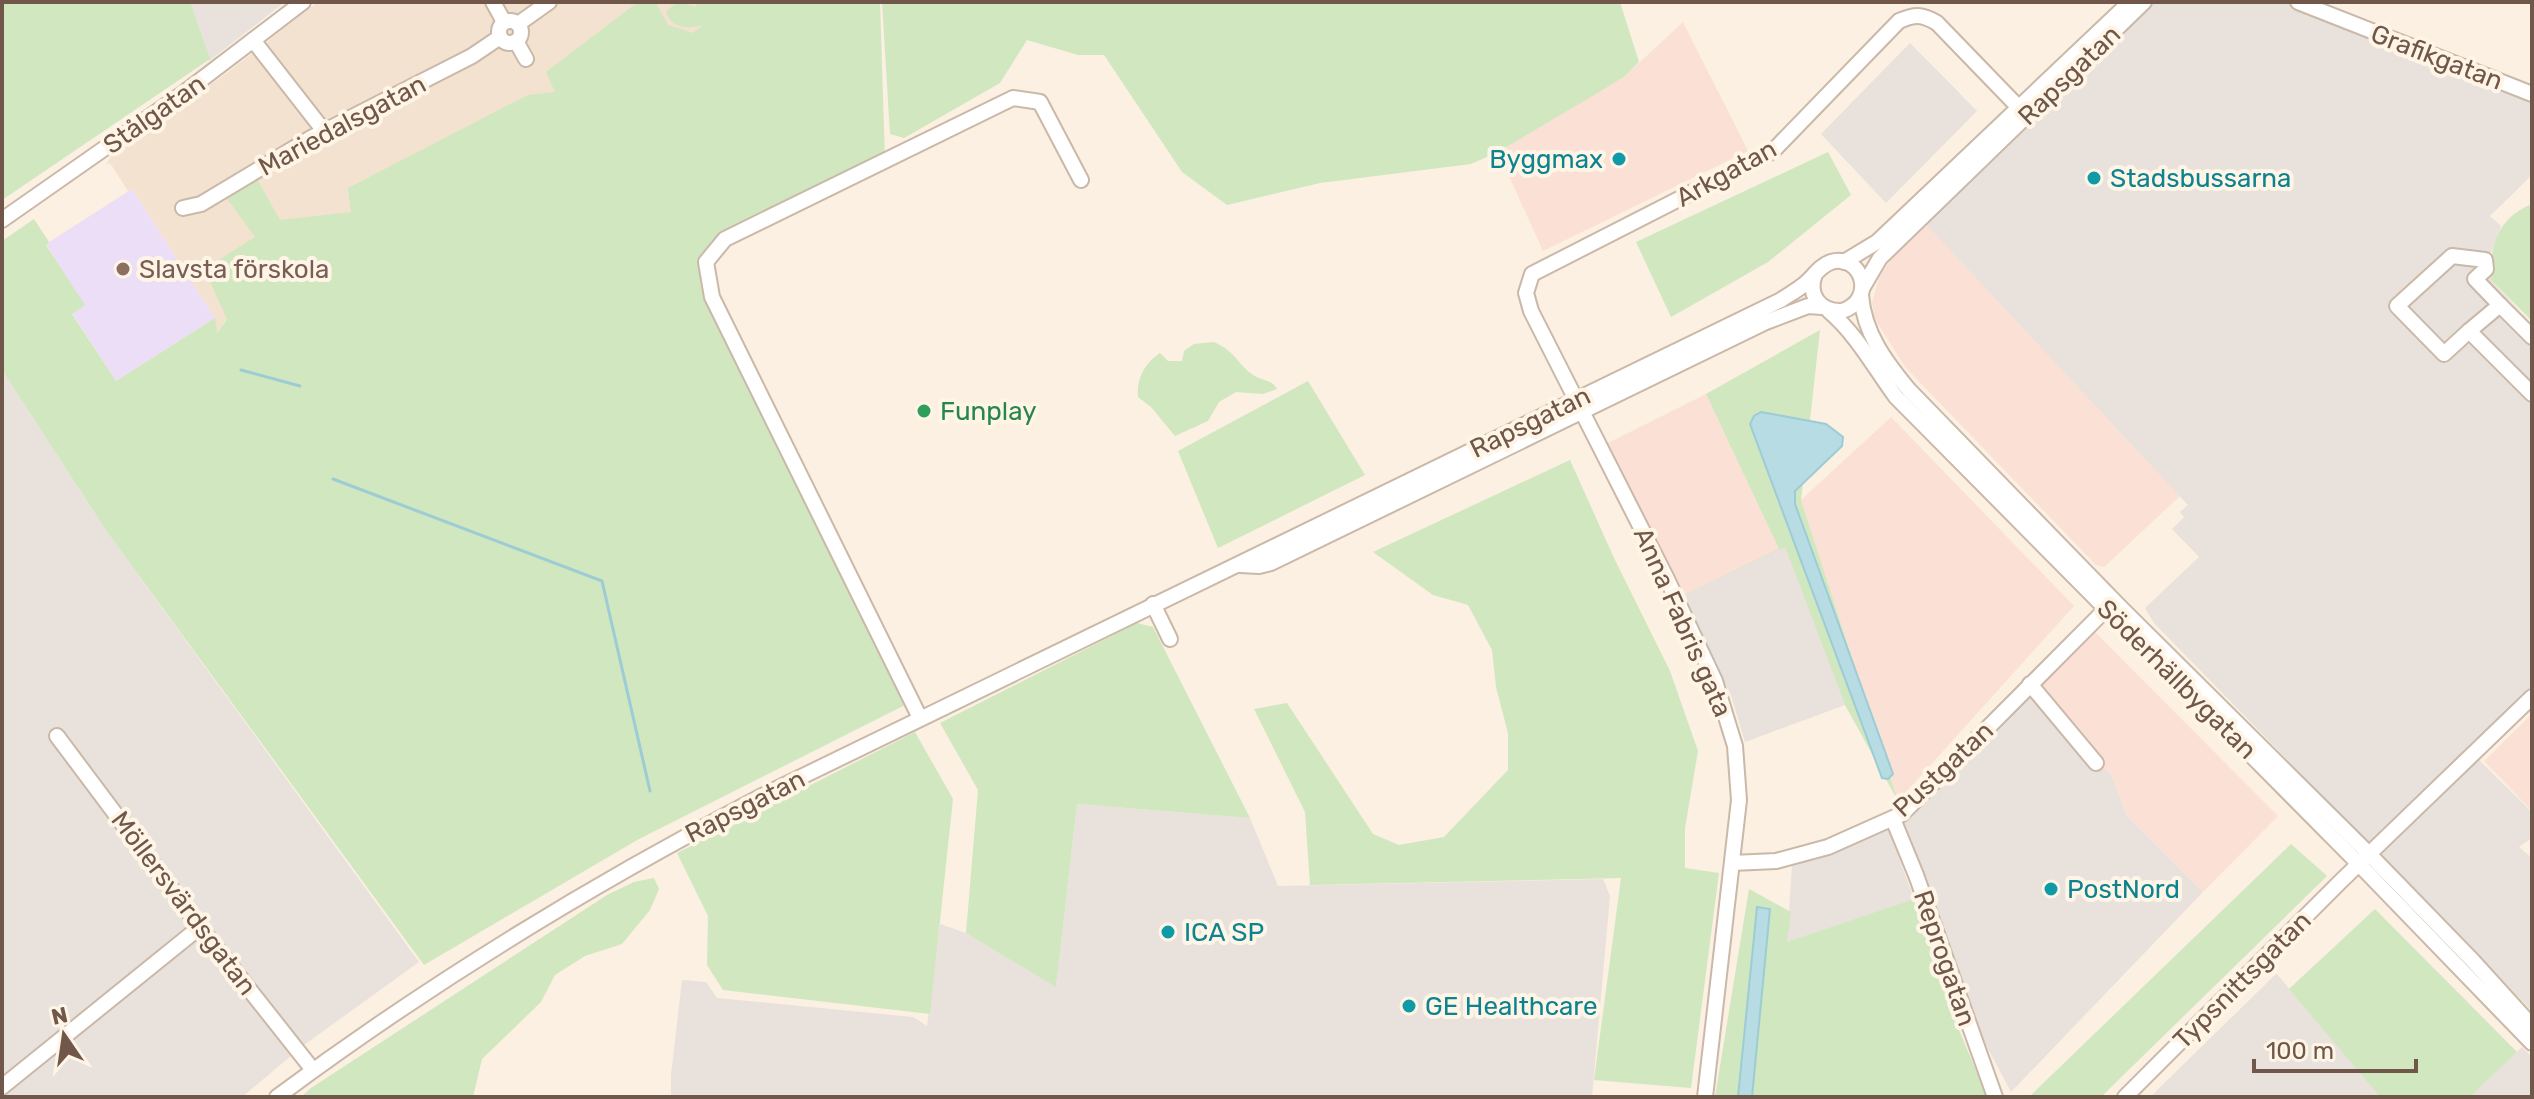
<svg xmlns="http://www.w3.org/2000/svg" width="2534" height="1099" viewBox="0 0 2534 1099" font-family="Rubik,sans-serif">
<style>
.residential{fill:#f2e2cf}
.commercial{fill:#fbe0d5}
.industrial{fill:#e9e2dc}
.education{fill:#eddef7}
.green{fill:#d0e7c0}
.water{fill:#b7dce3;stroke:#9dccd4;stroke-width:2}
.lines{fill:none;stroke-linecap:round;stroke-linejoin:round}
.stream{stroke:#9dccd4;stroke-width:3}
.minor-casing{stroke:#cab8a8;stroke-width:18}
.minor{stroke:#fff;stroke-width:14}
.culture-dot{fill:#0f9aa8;stroke:#fef5e6;stroke-width:3}
.education-dot{fill:#8d6e63;stroke:#fef5e6;stroke-width:3}
.leisure-dot{fill:#2e9e5b;stroke:#fef5e6;stroke-width:3}
.labels{text-anchor:middle;stroke-width:8;stroke-linejoin:round;paint-order:stroke}
.street-label{font-size:26px;fill:#705749;stroke:#fef5e6}
.culture-label{font-size:26px;fill:#0d838f;stroke:#fef5e6;text-anchor:start}
.education-label{font-size:26px;fill:#785e54;stroke:#fef5e6;text-anchor:start}
.leisure-label{font-size:26px;fill:#27864d;stroke:#fef5e6;text-anchor:start}
</style>
<rect width="100%" height="100%" fill="#fbf0e1"/>
<!-- residential -->
<polygon class="residential" points="318,2 803,2 251,284 216,334 215,318 132,189 128,191 110,163 106,165 111,156 227,73"/>
<!-- commercial -->
<g class="commercial">
<polygon points="1683,22 1748,151 1543,251 1498,152 1625,76"/>
<polygon points="1927,225 2180,496 2104,567 2096,565 1905,367 1875,319 1872,303 1879,278 1892,258"/>
<polygon points="1706,394 1779,549 1681,596 1606,444"/>
<polygon points="1891,417 2074,606 1898,801 1801,500"/>
<polygon points="2093,630 2278,816 2203,892 2127,816 2111,774 2096,763 2034,689"/>
<polygon points="2532,714 2532,811 2484,761"/>
</g>
<!-- industrial -->
<g class="industrial">
<polygon points="189,2 285,2 209,61"/>
<polygon points="2143,2 2298,2 2532,93 2532,175 2490,216 2501,226 2490,255 2491,280 2532,324 2532,699 2474,755 2532,812 2532,838 2519,847 2532,858 2532,1011 2154,623 2145,608 2199,557 2172,529 2184,517 2180,512 2188,505 1921,219"/>
<polygon points="1910,43 1977,111 1886,203 1821,134"/>
<polygon points="2,370 107,532 419,962 304,1045 242,1097 2,1097"/>
<polygon points="1785,546 1845,705 1745,742 1731,695 1681,596"/>
<polygon points="2034,689 2096,763 2111,774 2127,816 2203,892 2011,1092 1985,1043 1899,822"/>
<polygon points="1077,804 1250,818 1278,886 1603,879 1610,896 1592,1097 671,1097 671,1075 682,980 706,982 717,998 913,1017 927,1026 940,924 966,933 1056,986"/>
<polygon points="1888,828 1914,899 1787,943 1792,866 1831,855"/>
<polygon points="2277,974 2380,1097 2150,1097 2276,974"/>
<polygon points="2522,1047 2532,1057 2532,1097 2470,1097"/>
</g>
<!-- education -->
<polygon class="education" points="132,189 215,318 116,381 72,313 84,305 46,244"/>
<!-- green -->
<g class="green">
<polygon points="2,2 190,2 210,59 2,200"/>
<path d="M638,2h23l-4,3 11,20 25,8 10,-8c-16,4 -32,4 -37,-14l12,-9 19,5 -2,-5h185l5,158 -160,79 -19,23 6,35 199,405 -272,137 -215,126 -317,-433 -105,-162v-129l32,-22 15,23 -3,3 39,60 -13,9 44,67 99,-63 2,15 10,-14 -23,-50 51,-32 -29,-40 31,-18 23,41 71,-8 -3,-24 180,-93 27,-3 -9,-20z"/>
<polygon points="882,2 1620,2 1639,62 1625,76 1601,91 1498,152 1471,164 1320,183 1227,205 1182,172 1104,55 1078,55 1027,40 1000,83 904,138 890,134"/>
<polygon points="1828,152 1851,195 1768,262 1671,317 1636,242"/>
<path d="M2532,204v117l-41,-41c-2,-35 7,-62 41,-76z"/>
<polygon points="1820,330 1801,500 1898,801 1845,705 1785,547 1681,596 1779,549 1706,394"/>
<path d="M1214,342c23,10 25,25 41,34 10,6 16,3 22,13l-14,5 -27,-2 -17,10 -11,19 -33,15 -24,-29 -13,-10c-2,-17 7,-35 22,-44l8,8h14l2,-10 10,-7z"/>
<polygon points="1308,381 1365,475 1218,548 1178,451"/>
<polygon points="1570,460 1614,558 1670,671 1698,751 1685,828 1685,868 1719,873 1691,1088 1594,1080 1621,878 1310,885 1305,812 1254,709 1287,703 1373,834 1399,845 1444,837 1508,770 1508,733 1496,687 1492,650 1468,605 1433,595 1373,552"/>
<polygon points="1137,623 1153,627 1250,818 1077,804 1056,987 966,933 978,790 940,723"/>
<polygon points="915,732 953,799 930,1014 723,990 707,965 708,916 677,853"/>
<polygon points="2291,844 2327,876 2101,1097 2029,1097"/>
<polygon points="654,878 659,889 650,910 622,944 585,956 555,975 541,1002 482,1059 473,1097 301,1097 311,1088 607,895 634,882"/>
<polygon points="1749,889 1791,912 1787,942 1914,899 1959,1030 1987,1097 1715,1097"/>
<polygon points="2375,909 2517,1052 2470,1097 2380,1097 2289,989"/>
</g>
<!-- water -->
<g class="water">
<polygon points="1761,412 1826,424 1843,437 1842,446 1795,491 1795,504 1883,746 1893,774 1888,779 1882,778 1750,424 1754,416"/>
<polygon points="1757,907 1770,909 1752,1097 1738,1097"/>
</g>
<g class="lines">
<!-- stream -->
<g class="stream">
<polyline points="241,370 300,386"/>
<polyline points="333,479 602,581 650,791"/>
</g>
<!-- minor casing -->
<g class="minor-casing">
<g id="minor">
<polyline points="493,2 504,22"/>
<polyline points="2298,2 2532,94"/>
<circle cx="510" cy="32" r="11"/>
<polyline points="518,24 549,2"/>
<polyline points="253,40 324,131"/>
<polyline points="516,41 526,59"/>
<polyline points="183,208 201,204 311,138 472,56 500,37"/>
<polyline points="2,220 185,92 303,2"/>
<polyline points="1844,262 1877,242 2130,2"/>
<polyline points="1863,287 1880,258 2144,2"/>
<path d="M1861,295c3,38 24,66 48,95l212,218 248,246 104,107 59,65"/>
<path d="M1829,311c28,24 45,56 67,86l457,461 179,185"/>
<polyline points="2469,331 2444,354 2397,306 2452,256 2485,260 2486,269 2475,279 2500,305"/>
<polyline points="2532,337 2500,305 2469,331 2532,394"/>
<polyline points="1241,565 1259,566 1271,563 1766,322 1808,306 1822,307"/>
<polyline points="1153,604 1170,639"/>
<polyline points="2030,684 2096,763"/>
<polyline points="920,718 712,297 706,262 725,239 1013,98 1040,102 1081,180"/>
<polyline points="57,736 200,927 313,1070"/>
<polyline points="1893,819 1916,875 1995,1097"/>
<polyline points="1732,863 1776,861 1828,847 1902,814 2111,604"/>
<polyline points="2,1087 200,927"/>
<path d="M277,1097c153,-114 316,-213 485,-301l1019,-496c7,-5 15,-9 21,-14 10,-7 17,-20 29,-24 31,-9 46,38 11,49 -22,1 -35,-16 -27,-37"/>
<path d="M1705,1097l34,-297 -4,-54 -20,-65 -48,-102 -136,-268 -5,-18 6,-19 241,-123 126,-130c16,-7 23,-7 38,2l90,93"/>
<polyline points="2125,1097 2341,881 2532,697"/>
</g>
</g>
<!-- minor -->
<use href="#minor" class="minor"/>
</g>
<!-- markers -->
<g class="culture-dot">
<circle cx="1619" cy="159" r="8"/>
<circle cx="2094" cy="178" r="8"/>
<circle cx="2051" cy="889" r="8"/>
<circle cx="1168" cy="932" r="8"/>
<circle cx="1409" cy="1006" r="8"/>
</g>
<circle class="education-dot" cx="123" cy="269" r="8"/>
<circle class="leisure-dot" cx="924" cy="411" r="8"/>
<g class="labels">
<!-- street labels -->
<g class="street-label">
<text transform="translate(2437 57) rotate(21)" y="9">Grafikgatan</text>
<text transform="translate(2069 75) rotate(-44)" y="9">Rapsgatan</text>
<text transform="translate(154 114) rotate(-35)" y="9">Stålgatan</text>
<text transform="translate(342 125) rotate(-28)" y="9">Mariedalsgatan</text>
<text transform="translate(1726 173) rotate(-29)" y="9">Arkgatan</text>
<text transform="translate(1530 422) rotate(-26)" y="9">Rapsgatan</text>
<text transform="translate(1683 622) rotate(66)" y="9">Anna Fabris gata</text>
<text transform="translate(2177 679) rotate(45)" y="9">Söderhällbygatan</text>
<text transform="translate(1943 769) rotate(-43)" y="9">Pustgatan</text>
<text transform="translate(745 806) rotate(-27)" y="9">Rapsgatan</text>
<text transform="translate(184 903) rotate(53)" y="9">Möllersvärdsgatan</text>
<text transform="translate(1945 958) rotate(71)" y="9">Reprogatan</text>
<text transform="translate(2242 980) rotate(-45)" y="9">Typsnittsgatan</text>
</g>
<!-- culture labels -->
<g class="culture-label">
<text x="1603" y="168" text-anchor="end">Byggmax</text>
<text x="2110" y="187">Stadsbussarna</text>
<text x="2067" y="898">PostNord</text>
<text x="1184" y="941">ICA SP</text>
<text x="1425" y="1015">GE Healthcare</text>
</g>
<!-- education labels -->
<g class="education-label">
<text x="139" y="278">Slavsta förskola</text>
</g>
<!-- leisure labels -->
<g class="leisure-label">
<text x="940" y="420">Funplay</text>
</g>
</g>
<!-- border -->
<rect width="2534" height="1099" fill="none" stroke="#705749" stroke-width="8"/>
<!-- north arrow -->
<g transform="translate(64 1035) rotate(347)" stroke="#fef5e6" stroke-width="6" paint-order="stroke">
<path d="M0-6L14 30L0 20L-14 30Z" fill="#705749"/>
<text y="-12" font-size="22" font-weight="bold" text-anchor="middle" fill="#705749">N</text>
</g>
<!-- scale -->
<path d="M2254 1059v12h162v-12" fill="none" stroke="#705749" stroke-width="4"/>
<text x="2266" y="1059" font-size="24" fill="#705749" stroke="#fef5e6" stroke-width="6" paint-order="stroke">100 m</text>
</svg>
